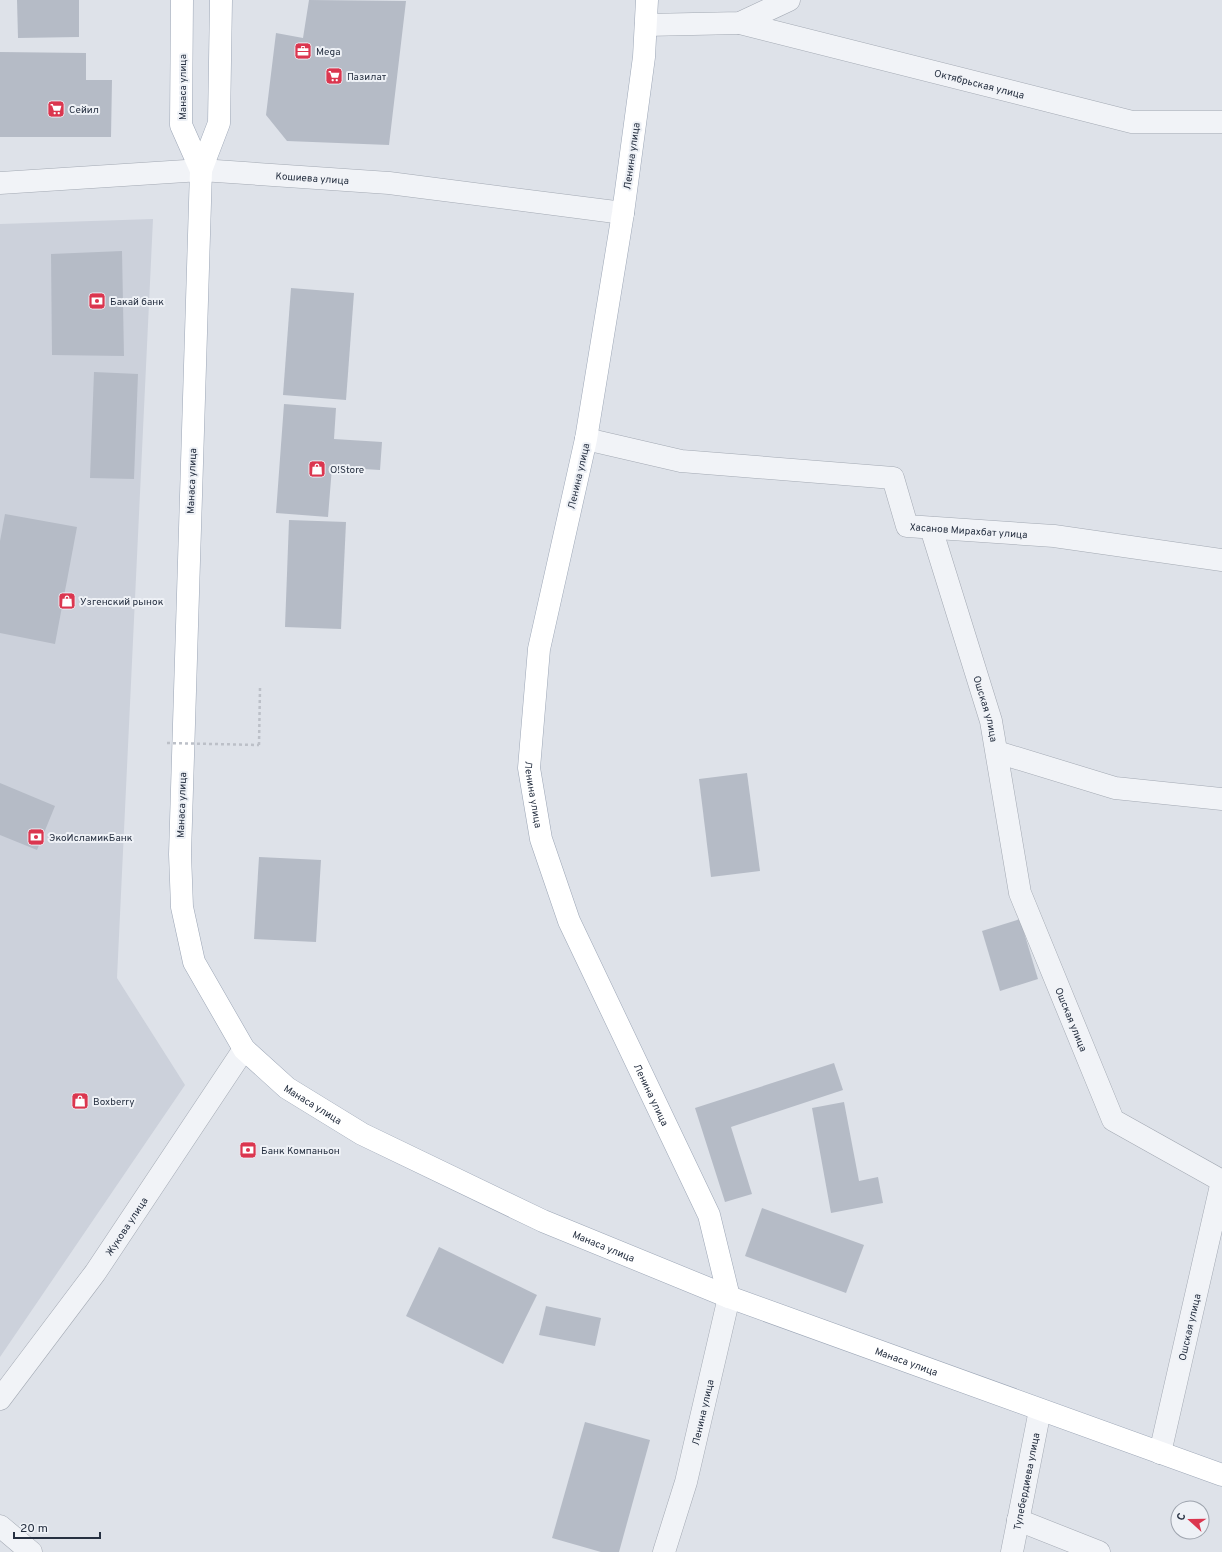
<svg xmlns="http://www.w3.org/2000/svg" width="1222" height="1552" viewBox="0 0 1222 1552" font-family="Overpass,sans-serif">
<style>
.built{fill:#ccd1db}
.building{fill:#b5bbc6}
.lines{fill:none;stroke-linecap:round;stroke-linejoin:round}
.minor-casing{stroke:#a3a9b3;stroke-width:23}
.major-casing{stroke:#9ca6b6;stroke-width:23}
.path{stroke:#bcc0c8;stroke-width:2.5;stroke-dasharray:3 3;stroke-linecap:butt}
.minor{stroke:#f1f3f7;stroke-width:22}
.major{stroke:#fff;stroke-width:22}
.path-bridge{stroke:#bcc0c8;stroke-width:2.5;stroke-dasharray:3 3;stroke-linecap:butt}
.labels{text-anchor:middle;stroke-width:4;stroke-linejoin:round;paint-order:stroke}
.poi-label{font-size:10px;fill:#263041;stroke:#eef1f6;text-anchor:start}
.street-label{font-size:10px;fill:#263041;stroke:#eef1f6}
</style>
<rect width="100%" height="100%" fill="#dee2e9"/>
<!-- built -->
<polygon class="built" points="153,219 117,978 185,1085 0,1357 0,224"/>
<!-- building -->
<g class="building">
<polygon points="17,0 79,0 79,37 18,38"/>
<polygon points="309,0 406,1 389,145 287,141 266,115 276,33 303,38"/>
<polygon points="0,52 86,53 86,80 112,80 111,137 0,137"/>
<polygon points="122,251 124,356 52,355 51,254"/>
<polygon points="291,288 354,293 346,400 283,395"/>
<polygon points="94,372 138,374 134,479 90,478"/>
<polygon points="284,404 336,408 334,439 382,442 380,470 332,467 328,517 276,513"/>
<polygon points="5,514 77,527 55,644 0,633 0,541"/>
<polygon points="289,520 346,522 341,629 285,627"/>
<polygon points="747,773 760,871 711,877 699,779"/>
<polygon points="0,783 55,806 37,850 0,835"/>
<polygon points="259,857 321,860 316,942 254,939"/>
<polygon points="1020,919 1038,979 1000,991 982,931"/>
<polygon points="834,1063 843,1090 731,1127 752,1194 725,1202 695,1108"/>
<polygon points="844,1102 859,1181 878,1177 883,1203 831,1213 812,1108"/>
<polygon points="762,1208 864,1245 846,1293 745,1256"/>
<polygon points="439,1247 537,1295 503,1364 406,1316"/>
<polygon points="546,1306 601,1318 595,1346 539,1335"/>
<polygon points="585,1422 650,1440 619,1552 601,1552 552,1538"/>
</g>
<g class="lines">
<!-- minor casing -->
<g class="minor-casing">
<g id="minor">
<path id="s1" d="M740,23l392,99h90"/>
<polyline points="646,25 740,23 789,0"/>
<path id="s2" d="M0,183l201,-13 188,13 234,30"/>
<path id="s3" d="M586,439l95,22 212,17 14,48 147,10 168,24"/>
<path id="s4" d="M931,528l60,193 29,172 93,227 109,61 -62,272"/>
<polyline points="997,752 1115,788 1222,799"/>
<path id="s5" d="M0,1399l95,-126 149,-224"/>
<polyline points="1018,1520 1099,1552"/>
<polyline points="0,1526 31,1552"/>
<path id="s6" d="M664,1552l22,-70 43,-185"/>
<path id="s7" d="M1012,1552l28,-142"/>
</g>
</g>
<!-- major casing -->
<g class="major-casing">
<g id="major">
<polyline points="182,0 181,125 201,170"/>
<path id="s8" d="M221,0l-2,123 -18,47 -21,684 2,53 12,55 50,87 43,39 75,46 181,87 186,76 493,178"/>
<path id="s9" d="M647,0l-3,57 -21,156 -37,226 -47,210 -10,119 12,71 28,82 140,294 20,82"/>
</g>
</g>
<!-- path -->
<polyline class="path" points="259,745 260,688"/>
<!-- minor -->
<use href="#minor" class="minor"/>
<!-- major -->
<use href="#major" class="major"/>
<!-- path-bridge -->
<polyline class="path-bridge" points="167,743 259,745"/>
</g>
<!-- icons -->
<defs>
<g id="office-square" transform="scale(0.9)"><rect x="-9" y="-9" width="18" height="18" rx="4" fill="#db364f" stroke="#eef1f6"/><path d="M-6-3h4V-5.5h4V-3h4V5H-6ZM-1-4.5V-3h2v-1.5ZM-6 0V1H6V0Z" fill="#fff"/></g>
<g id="supermarket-square" transform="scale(0.9)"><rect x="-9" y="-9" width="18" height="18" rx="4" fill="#db364f" stroke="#eef1f6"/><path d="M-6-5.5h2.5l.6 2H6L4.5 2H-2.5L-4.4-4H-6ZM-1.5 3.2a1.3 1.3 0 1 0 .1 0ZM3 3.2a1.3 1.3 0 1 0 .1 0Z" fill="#fff"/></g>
<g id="bank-square" transform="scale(0.9)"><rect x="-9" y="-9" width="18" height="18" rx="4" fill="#db364f" stroke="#eef1f6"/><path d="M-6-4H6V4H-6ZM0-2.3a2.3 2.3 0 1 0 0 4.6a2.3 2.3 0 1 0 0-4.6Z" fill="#fff"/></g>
<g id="shop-square" transform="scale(0.9)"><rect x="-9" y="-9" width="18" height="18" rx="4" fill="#db364f" stroke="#eef1f6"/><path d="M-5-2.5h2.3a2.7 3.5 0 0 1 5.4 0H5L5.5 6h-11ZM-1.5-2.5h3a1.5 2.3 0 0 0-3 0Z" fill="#fff"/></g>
</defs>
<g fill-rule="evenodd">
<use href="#office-square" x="303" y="51"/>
<use href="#supermarket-square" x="334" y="76"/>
<use href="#supermarket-square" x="56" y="109"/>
<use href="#bank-square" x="97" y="301"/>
<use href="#shop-square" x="317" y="469"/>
<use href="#shop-square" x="67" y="601"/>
<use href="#bank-square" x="36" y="837"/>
<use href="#shop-square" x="80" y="1101"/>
<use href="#bank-square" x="248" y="1150"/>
</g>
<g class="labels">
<!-- poi labels -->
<g class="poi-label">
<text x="316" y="55">Mega</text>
<text x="347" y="80">Пазилат</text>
<text x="69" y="113">Сейил</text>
<text x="110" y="305">Бакай банк</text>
<text x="330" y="473">O!Store</text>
<text x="80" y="605">Узгенский рынок</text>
<text x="49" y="841">ЭкоИсламикБанк</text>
<text x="93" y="1105">Boxberry</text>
<text x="261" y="1154">Банк Компаньон</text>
</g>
<!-- street labels -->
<g class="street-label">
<text dy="4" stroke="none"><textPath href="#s1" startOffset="247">Октябрьская улица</textPath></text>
<text transform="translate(182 87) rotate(-90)" y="4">Манаса улица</text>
<text transform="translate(631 156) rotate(-82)" y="4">Ленина улица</text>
<text dy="4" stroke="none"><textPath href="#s2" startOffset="313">Кошиева улица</textPath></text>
<text transform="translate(578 476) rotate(-77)" y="4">Ленина улица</text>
<text transform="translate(191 481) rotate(-88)" y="4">Манаса улица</text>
<text dy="4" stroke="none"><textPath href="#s3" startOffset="422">Хасанов Мирахбат улица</textPath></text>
<text dy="4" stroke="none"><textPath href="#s4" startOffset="189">Ошская улица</textPath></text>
<text dy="4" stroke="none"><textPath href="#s9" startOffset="805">Ленина улица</textPath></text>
<text transform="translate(181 805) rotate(-88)" y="4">Манаса улица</text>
<text dy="4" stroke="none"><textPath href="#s4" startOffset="513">Ошская улица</textPath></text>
<text dy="4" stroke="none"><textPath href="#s9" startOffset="1129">Ленина улица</textPath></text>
<text dy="4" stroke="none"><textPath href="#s8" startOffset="1156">Манаса улица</textPath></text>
<text dy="4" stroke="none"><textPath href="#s5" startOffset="214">Жукова улица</textPath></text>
<text dy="4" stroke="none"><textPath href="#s8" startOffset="1480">Манаса улица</textPath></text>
<text transform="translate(1189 1327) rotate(-77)" y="4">Ошская улица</text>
<text dy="4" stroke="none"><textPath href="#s8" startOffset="1804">Манаса улица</textPath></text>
<text dy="4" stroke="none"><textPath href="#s6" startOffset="145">Ленина улица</textPath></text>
<text dy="4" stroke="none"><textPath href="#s7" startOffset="72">Тулебердиева улица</textPath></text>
</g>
</g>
<!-- north arrow -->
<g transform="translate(1190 1520) rotate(291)"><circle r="19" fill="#eef1f6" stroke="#9ea4ae"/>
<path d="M0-3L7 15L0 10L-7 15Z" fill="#db364f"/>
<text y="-6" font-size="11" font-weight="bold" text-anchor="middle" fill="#263041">С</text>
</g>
<!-- scale -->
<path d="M14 1532v6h86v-6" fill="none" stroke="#263041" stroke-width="2"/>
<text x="20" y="1532" font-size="12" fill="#263041" stroke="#eef1f6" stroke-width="3" paint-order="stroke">20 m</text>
</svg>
